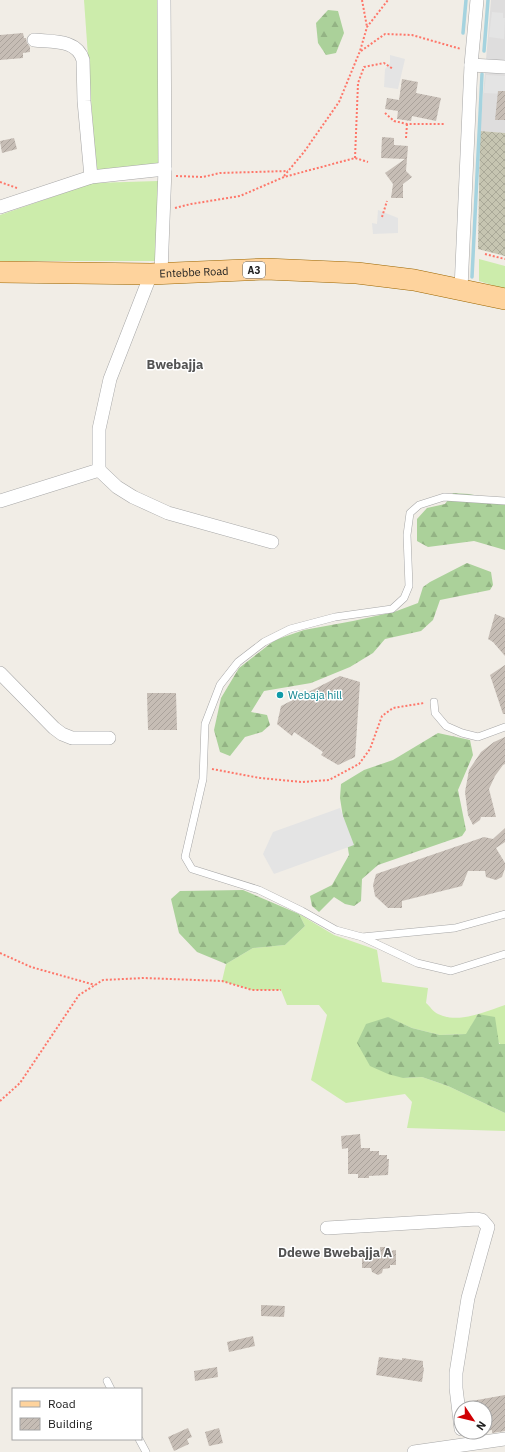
<svg xmlns="http://www.w3.org/2000/svg" width="505" height="1452" viewBox="0 0 505 1452" font-family="'IBM Plex Sans',sans-serif">
<style>
.residential{fill:#dedddd}
.construction{fill:url(#construction-cross-hatch)}
.grass{fill:#ccecab}
.forest{fill:url(#forest-firs)}
.parking{fill:#e4e4e4}
.lines{fill:none;stroke-linecap:round;stroke-linejoin:round}
.stream{stroke:#a5d3df;stroke-width:3.5}
.building{fill:url(#building-hatch)}
.service-casing{stroke:#a7a7a7;stroke-width:8}
.minor-casing{stroke:#a7a7a7;stroke-width:14}
.primary-casing{stroke:#9c6600;stroke-width:22}
.path{stroke:#fe776a;stroke-width:2;stroke-dasharray:2 2;stroke-linecap:butt}
.service{stroke:#fff;stroke-width:7}
.minor{stroke:#fff;stroke-width:13}
.primary{stroke:#fed39d;stroke-width:21}
.culture-dot{fill:#0f9aa8;stroke:#fff;stroke-width:1.5}
.labels{text-anchor:middle;stroke-width:3;stroke-linejoin:round;paint-order:stroke}
.shield{fill:#fff;stroke:#636363;stroke-width:1}
.shield-label{font-size:10px;font-weight:bold;fill:#202020}
.street-label{font-size:11px;fill:#202020;stroke:#fff}
.culture-label{font-size:11px;fill:#0d838f;stroke:#fff;text-anchor:start}
.quarter-label{font-size:13px;font-weight:bold;fill:#535353;stroke:#fff}
</style>
<defs>
<pattern id="construction-cross-hatch" width="8" height="8" patternUnits="userSpaceOnUse"><rect width="8" height="8" fill="#c6c5b1"/><path d="M0 0l8 8M0 8l8-8" fill="none" stroke="#aaa998"/></pattern>
<pattern id="forest-firs" width="22" height="20" patternUnits="userSpaceOnUse"><rect width="22" height="20" fill="#abd19a"/><path d="M5 1l3.5 6h-7zM16 11l3.5 6h-7z" fill="#93b384"/></pattern>
<pattern id="building-hatch" width="6" height="6" patternUnits="userSpaceOnUse"><rect width="6" height="6" fill="#c6bdb5"/><path d="M-1 1l2-2M0 6l6-6M5 7l2-2" fill="none" stroke="#aaa29b"/></pattern>
</defs>
<rect width="100%" height="100%" fill="#f1ede6"/>
<!-- residential -->
<polygon class="residential" points="491,0 505,0 505,133 480,131"/>
<!-- construction -->
<polygon class="construction" points="480,131 505,133 505,256 478,249"/>
<!-- grass -->
<g class="grass">
<polygon points="84,0 158,0 158,169 105,173 96,169"/>
<polygon points="158,181 156,261 0,261 0,215 93,183"/>
<polygon points="479,259 505,266 505,289 479,281"/>
<path d="M299,914l35,21 43,15 5,32 46,6 -2,15c4,3 7,9 12,11 21,10 46,-2 67,-9v39h-5l-22,-30 -11,20 -27,1 -28,-7 -25,-11 16,61 19,-1 26,9 57,27v18l-98,-3 5,-26 -7,-8 -59,9 -35,-23 16,-65 -8,-10h-32l-6,-15h-29l-30,-9 4,-17 27,-16 32,-3 20,-19z"/>
</g>
<!-- forest -->
<g class="forest">
<polygon points="328,10 338,11 344,33 336,53 326,55 318,43 316,23"/>
<polygon points="453,493 469,494 505,501 505,550 474,541 428,547 417,541 417,519 427,508 445,504"/>
<polygon points="467,563 491,572 493,585 490,590 440,600 433,620 421,631 385,639 373,653 350,667 311,683 264,691 251,712 267,715 270,725 262,732 245,737 230,756 220,752 214,730 221,698 239,668 275,640 304,630 353,621 394,612 418,603 423,587 430,582"/>
<polygon points="438,733 470,740 473,755 458,790 466,830 462,836 378,865 362,879 361,901 354,906 345,904 334,897 319,912 312,906 310,896 332,885 349,855 340,798 341,784 364,770 393,760"/>
<polygon points="243,890 299,914 305,926 285,945 253,948 226,964 197,952 179,933 171,899 180,891"/>
<polygon points="478,1014 495,1017 499,1044 505,1044 505,1113 448,1086 422,1077 403,1078 388,1074 370,1066 357,1043 366,1024 388,1017 412,1028 440,1035 466,1034"/>
</g>
<!-- parking -->
<g class="parking">
<polygon points="492,12 503,13 503,18 505,18 504,39 489,37"/>
<polygon points="390,55 405,59 398,89 384,87 385,69 390,63"/>
<polygon points="486,75 505,76 505,94 484,93"/>
<polygon points="378,210 398,218 398,233 373,234 372,223 377,224"/>
<polygon points="340,808 354,845 274,874 263,854 273,832"/>
</g>
<g class="lines">
<!-- stream -->
<g class="stream">
<polyline points="463,33 466,0"/>
<polyline points="484,51 488,0"/>
<polyline points="472,277 482,74"/>
</g>
</g>
<!-- building -->
<g class="building">
<polygon points="23,33 24,38 26,38 27,43 30,47 30,52 23,53 23,58 0,60 0,35"/>
<polygon points="402,79 418,82 416,93 441,98 436,121 412,116 411,121 397,119 398,111 385,109 387,98 399,100"/>
<polygon points="498,91 505,91 505,120 495,120"/>
<polygon points="382,137 394,138 394,145 408,146 406,171 412,177 403,184 403,198 391,198 393,184 385,173 405,159 381,158"/>
<polygon points="14,138 17,149 2,153 0,141"/>
<polygon points="495,614 505,618 505,656 493,642 488,639"/>
<polygon points="505,665 505,714 503,714 490,675"/>
<polygon points="340,676 360,682 355,757 338,765 321,755 323,752 294,732 292,736 277,724 281,706"/>
<polygon points="147,693 176,693 177,730 148,730"/>
<polygon points="505,737 505,764 503,765 495,776 489,789 496,817 481,817 480,820 473,825 468,815 465,792 469,770 481,752 494,742"/>
<polygon points="505,828 505,842 496,848 505,863 505,868 502,877 496,880 486,877 485,871 468,871 462,886 402,901 402,908 388,908 375,896 373,885 376,874 484,837 493,839"/>
<polygon points="360,1134 361,1148 370,1148 370,1151 379,1151 379,1155 387,1155 387,1159 389,1159 388,1175 369,1176 369,1178 358,1178 358,1174 348,1174 348,1148 342,1149 341,1136"/>
<polygon points="380,1247 390,1247 390,1251 396,1250 396,1265 390,1265 390,1268 383,1269 382,1273 378,1275 372,1272 371,1268 362,1268 362,1257 372,1255 372,1252 380,1252"/>
<polygon points="261,1305 285,1306 284,1317 261,1316"/>
<polygon points="253,1336 255,1346 229,1352 227,1342"/>
<polygon points="379,1357 402,1360 402,1358 423,1361 423,1367 424,1368 422,1382 376,1375"/>
<polygon points="217,1367 218,1377 195,1381 194,1371"/>
<polygon points="505,1395 505,1431 492,1433 492,1430 485,1431 485,1408 466,1408 466,1402"/>
<polygon points="188,1428 192,1437 187,1439 189,1444 174,1451 168,1437"/>
<polygon points="219,1428 223,1443 209,1446 205,1432"/>
</g>
<g class="lines">
<!-- service casing -->
<g class="service-casing">
<g id="service">
<polyline points="505,501 444,497 419,505 410,513 407,535 409,586 404,598 392,609 335,617 290,629 264,642 238,662 220,685 205,724 203,779 185,857 192,869 259,890 302,911 336,930 362,937 455,928 505,914"/>
<polyline points="434,702 435,713 446,726 462,733 478,737 505,727"/>
<polyline points="362,937 417,963 451,971 505,954"/>
<polyline points="107,1381 111,1389"/>
<polyline points="139,1439 146,1452"/>
</g>
</g>
<!-- minor casing -->
<g class="minor-casing">
<g id="minor">
<path d="M34,40c18,2 43,-1 49,20l1,41 7,76"/>
<polyline points="471,65 505,67"/>
<polyline points="0,207 91,177 165,169"/>
<polyline points="161,273 165,169 164,0"/>
<polyline points="461,289 471,65 477,0"/>
<polyline points="99,470 117,487 133,497 168,513 272,542"/>
<polyline points="0,501 99,470 99,429 110,379 151,274"/>
<polyline points="0,673 54,728 62,734 72,738 109,738"/>
<polyline points="327,1228 477,1219 482,1220 488,1227 468,1298 456,1373 456,1388 461,1429"/>
<polyline points="414,1452 505,1439"/>
</g>
</g>
<!-- primary casing -->
<g class="primary-casing">
<g id="primary">
<path id="s1" d="M0,272l151,2 115,-5 91,4 57,7 91,19"/>
</g>
</g>
<!-- path -->
<g class="path">
<polyline points="362,0 367,27"/>
<polyline points="361,51 385,34 412,35 461,49"/>
<polyline points="385,113 394,121 407,124 444,124"/>
<polyline points="406,138 407,124"/>
<polyline points="355,158 358,83 364,67 384,63 393,69"/>
<polyline points="176,176 203,177 220,173 288,171"/>
<polyline points="284,176 304,152 339,102 360,51 367,27 388,0"/>
<polyline points="0,182 17,188"/>
<polyline points="175,208 191,204 240,196 284,177 355,158 368,162"/>
<polyline points="382,217 387,201"/>
<polyline points="485,254 505,259"/>
<polyline points="212,769 260,778 302,782 329,780 359,764 370,749 382,716 393,708 424,703"/>
<polyline points="0,953 31,967 95,985"/>
<polyline points="0,1101 20,1083 79,995 103,980 144,978 222,981 252,990 281,990"/>
</g>
<!-- service -->
<use href="#service" class="service"/>
<!-- minor -->
<use href="#minor" class="minor"/>
<!-- primary -->
<use href="#primary" class="primary"/>
</g>
<!-- markers -->
<circle class="culture-dot" cx="280" cy="695" r="4"/>
<g class="labels">
<!-- shield labels -->
<rect class="shield" x="243" y="262" width="22" height="16" rx="3"/>
<g class="shield-label">
<text x="254" y="274">A3</text>
</g>
<!-- street labels -->
<g class="street-label">
<text dy="4" stroke="none"><textPath href="#s1" startOffset="194">Entebbe Road</textPath></text>
</g>
<!-- culture labels -->
<g class="culture-label">
<text x="288" y="699">Webaja hill</text>
</g>
<!-- quarter labels -->
<g class="quarter-label">
<text x="175" y="369">Bwebajja</text>
<text x="335" y="1257">Ddewe Bwebajja A</text>
</g>
</g>
<!-- legend -->
<rect x="12" y="1388" width="130" height="52" fill="#ffffff" stroke="#a6a6a6"/>
<rect x="20" y="1401" width="20" height="6" fill="#fed39d" stroke="#a6a6a6"/>
<text x="48" y="1408" font-size="12" fill="#202020">Road</text>
<rect x="20" y="1418" width="20" height="12" fill="url(#building-hatch)" stroke="#a6a6a6"/>
<text x="48" y="1428" font-size="12" fill="#202020">Building</text>
<!-- north arrow -->
<g transform="translate(473 1420) rotate(125)"><circle r="19" fill="#ffffff" stroke="#a6a6a6"/>
<path d="M0-3L7 15L0 10L-7 15Z" fill="#d00003"/>
<text y="-6" font-size="11" font-weight="bold" text-anchor="middle" fill="#202020">N</text>
</g>
</svg>
